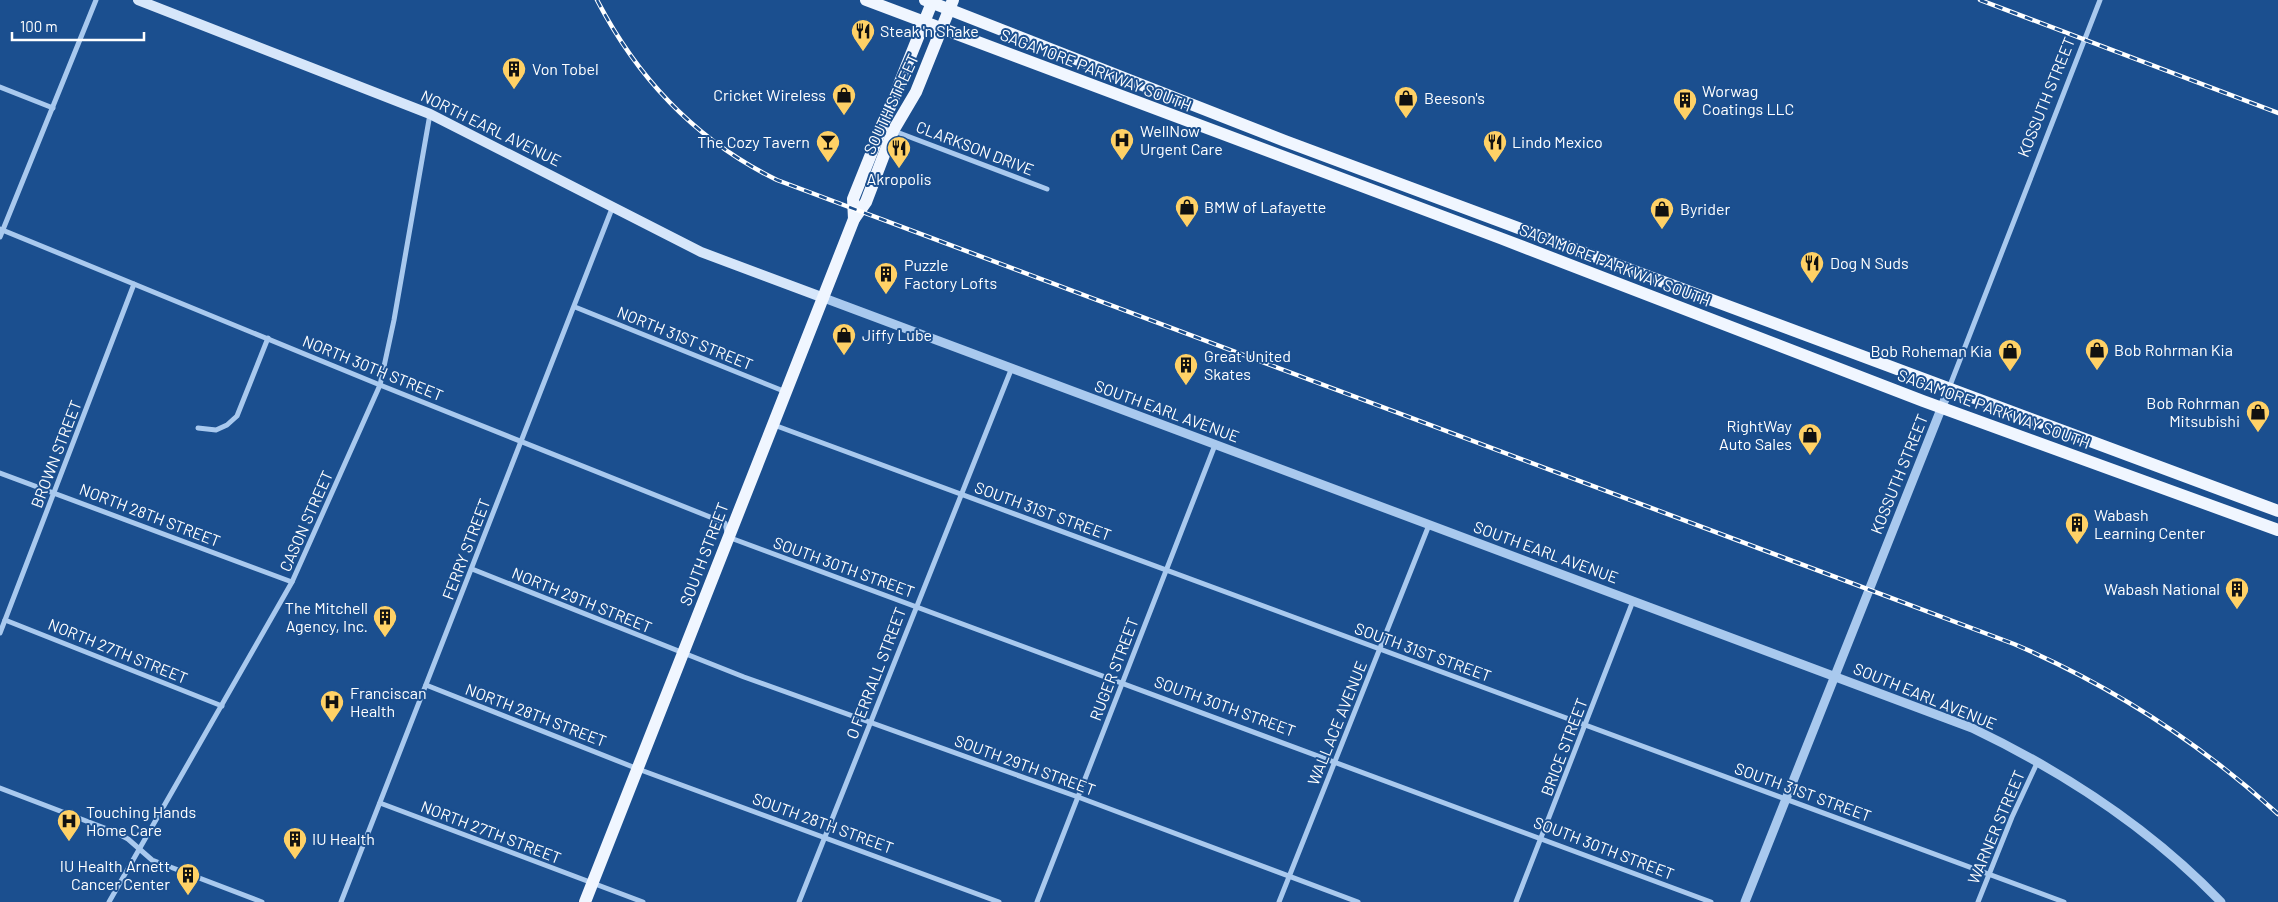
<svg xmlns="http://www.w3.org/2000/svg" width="2278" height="902" viewBox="0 0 2278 902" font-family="Barlow,sans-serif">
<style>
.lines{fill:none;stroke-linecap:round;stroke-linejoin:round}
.minor{stroke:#a9c9ee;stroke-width:5}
.tertiary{stroke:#a9c9ee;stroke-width:9}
.secondary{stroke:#d6e6fa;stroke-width:10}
.primary{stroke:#f0f6ff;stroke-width:12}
.rail-casing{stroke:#fff;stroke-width:4.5}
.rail{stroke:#1b4f8f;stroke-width:2.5;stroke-dasharray:8;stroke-linecap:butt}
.labels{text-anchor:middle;stroke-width:4;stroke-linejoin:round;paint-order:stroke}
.poi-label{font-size:16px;fill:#fff;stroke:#1b4f8f;text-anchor:start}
.street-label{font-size:16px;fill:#fff;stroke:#1b4f8f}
</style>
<rect width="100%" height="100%" fill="#1b4f8f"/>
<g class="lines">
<!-- minor -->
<g class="minor">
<polyline points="0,87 53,108"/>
<polyline points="894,131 1047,189"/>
<polyline points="0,229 380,385 725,523 728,537 1711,902"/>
<polyline points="0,237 96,0"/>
<polyline points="575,307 786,392"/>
<polyline points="1949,388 2100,0"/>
<polyline points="774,425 2064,902"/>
<polyline points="198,428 216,430 227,425 237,416 268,338"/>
<polyline points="0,473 292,582"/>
<polyline points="472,569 744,677 1078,797 1358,902"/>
<polyline points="5,620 222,706"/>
<polyline points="0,633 134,284"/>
<polyline points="426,685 638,769 999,902"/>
<polyline points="0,788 115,832 128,839 152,860 262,902"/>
<polyline points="380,803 643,902"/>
<polyline points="109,902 292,582 380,385 394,320 430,114"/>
<polyline points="341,902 613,206"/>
<polyline points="799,902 1011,370"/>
<polyline points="1037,902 1215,445"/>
<polyline points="1279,902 1429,525"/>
<polyline points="1516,902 1633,601"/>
<polyline points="1978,902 2012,817 2038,761"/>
</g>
<!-- tertiary -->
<g class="tertiary">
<path d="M824,298l1148,430c92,44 178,100 249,174"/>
<polyline points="1745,902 1949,389"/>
</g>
<!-- secondary -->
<polyline class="secondary" points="138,0 430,114 701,252 824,298"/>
<!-- primary -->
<g class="primary">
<polyline points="866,0 1500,238 1923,401 2278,530"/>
<polyline points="925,0 1285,141 2278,511"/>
<polyline points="854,219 853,199 933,0"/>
<polyline points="585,902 854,219 866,202 893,131 916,92 953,0"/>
</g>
<!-- rail casing -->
<g class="rail-casing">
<g id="rail">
<path d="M597,0c41,79 100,141 180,180l1237,464c98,42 185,98 264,170"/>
<polyline points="1980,0 2278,113"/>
</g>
</g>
<!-- rail -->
<use href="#rail" class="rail"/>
</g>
<!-- icons -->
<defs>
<g id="restaurant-pin" transform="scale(1.25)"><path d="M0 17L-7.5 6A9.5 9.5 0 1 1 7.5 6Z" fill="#ffd166" stroke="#1b4f8f"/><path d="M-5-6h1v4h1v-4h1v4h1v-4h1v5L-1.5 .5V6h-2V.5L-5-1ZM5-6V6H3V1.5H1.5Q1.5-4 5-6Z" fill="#111"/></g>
<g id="building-pin" transform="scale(1.25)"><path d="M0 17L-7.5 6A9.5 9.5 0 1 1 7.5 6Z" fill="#ffd166" stroke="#1b4f8f"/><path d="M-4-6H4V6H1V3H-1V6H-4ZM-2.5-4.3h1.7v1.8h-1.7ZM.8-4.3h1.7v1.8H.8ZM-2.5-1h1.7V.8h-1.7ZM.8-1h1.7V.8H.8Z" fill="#111"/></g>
<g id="shop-pin" transform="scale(1.25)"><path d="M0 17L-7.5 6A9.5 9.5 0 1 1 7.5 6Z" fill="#ffd166" stroke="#1b4f8f"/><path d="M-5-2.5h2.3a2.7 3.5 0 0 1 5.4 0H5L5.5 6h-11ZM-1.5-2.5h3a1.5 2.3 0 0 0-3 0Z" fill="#111"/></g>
<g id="hospital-pin" transform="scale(1.25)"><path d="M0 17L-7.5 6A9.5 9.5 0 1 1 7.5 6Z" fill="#ffd166" stroke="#1b4f8f"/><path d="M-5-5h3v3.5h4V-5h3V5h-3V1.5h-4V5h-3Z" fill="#111"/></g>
<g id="bar-pin" transform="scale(1.25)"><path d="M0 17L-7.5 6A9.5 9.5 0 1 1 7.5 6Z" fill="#ffd166" stroke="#1b4f8f"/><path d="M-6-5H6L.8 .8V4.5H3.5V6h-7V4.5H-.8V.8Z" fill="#111"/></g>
</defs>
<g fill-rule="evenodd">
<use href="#restaurant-pin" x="863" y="31"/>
<use href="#building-pin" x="514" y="69"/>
<use href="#shop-pin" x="844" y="95"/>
<use href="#shop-pin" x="1406" y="98"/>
<use href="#building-pin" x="1685" y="100"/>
<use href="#hospital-pin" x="1122" y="140"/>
<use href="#bar-pin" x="828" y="142"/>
<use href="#restaurant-pin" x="1495" y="142"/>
<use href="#restaurant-pin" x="899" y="148"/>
<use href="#shop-pin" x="1187" y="207"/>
<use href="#shop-pin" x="1662" y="209"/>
<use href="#restaurant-pin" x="1812" y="263"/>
<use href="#building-pin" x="886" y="274"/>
<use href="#shop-pin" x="844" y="335"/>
<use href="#shop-pin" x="2097" y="350"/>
<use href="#shop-pin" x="2010" y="351"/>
<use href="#building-pin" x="1186" y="365"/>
<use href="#shop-pin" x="2258" y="412"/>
<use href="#shop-pin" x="1810" y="435"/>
<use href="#building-pin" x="2077" y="524"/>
<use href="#building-pin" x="2237" y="589"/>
<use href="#building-pin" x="385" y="617"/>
<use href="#hospital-pin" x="332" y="702"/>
<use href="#hospital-pin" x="69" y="821"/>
<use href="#building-pin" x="295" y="839"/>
<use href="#building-pin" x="188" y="875"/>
</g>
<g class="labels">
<!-- poi labels -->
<g class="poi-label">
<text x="880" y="37">Steak 'n Shake</text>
<text x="532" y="75">Von Tobel</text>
<text x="1702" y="97">Worwag<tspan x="1702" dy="18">Coatings LLC</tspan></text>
<text x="826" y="101" text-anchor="end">Cricket Wireless</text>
<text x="1424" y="104">Beeson's</text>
<text x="1140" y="137">WellNow<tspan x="1140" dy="18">Urgent Care</tspan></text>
<text x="810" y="148" text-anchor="end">The Cozy Tavern</text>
<text x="1512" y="148">Lindo Mexico</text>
<text x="899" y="185" text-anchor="middle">Akropolis</text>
<text x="1204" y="213">BMW of Lafayette</text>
<text x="1680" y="215">Byrider</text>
<text x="1830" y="269">Dog N Suds</text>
<text x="904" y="271">Puzzle<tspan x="904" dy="18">Factory Lofts</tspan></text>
<text x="862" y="341">Jiffy Lube</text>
<text x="2114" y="356">Bob Rohrman Kia</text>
<text x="1992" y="357" text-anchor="end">Bob Roheman Kia</text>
<text x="1204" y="362">Great United<tspan x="1204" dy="18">Skates</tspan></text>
<text x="2240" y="409" text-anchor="end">Bob Rohrman<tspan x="2240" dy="18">Mitsubishi</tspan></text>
<text x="1792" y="432" text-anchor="end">RightWay<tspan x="1792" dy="18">Auto Sales</tspan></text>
<text x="2094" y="521">Wabash<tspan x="2094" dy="18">Learning Center</tspan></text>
<text x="2220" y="595" text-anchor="end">Wabash National</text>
<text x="368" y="614" text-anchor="end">The Mitchell<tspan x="368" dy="18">Agency, Inc.</tspan></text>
<text x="350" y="699">Franciscan<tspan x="350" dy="18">Health</tspan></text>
<text x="86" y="818">Touching Hands<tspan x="86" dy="18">Home Care</tspan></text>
<text x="312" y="845">IU Health</text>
<text x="170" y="872" text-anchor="end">IU Health Arnett<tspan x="170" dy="18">Cancer Center</tspan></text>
</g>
<!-- street labels -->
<g class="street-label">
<text transform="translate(1096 70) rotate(21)" y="6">SAGAMORE PARKWAY SOUTH</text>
<text transform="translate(2046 97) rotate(-68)" y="6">KOSSUTH STREET</text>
<text transform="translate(891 104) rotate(-65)" y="6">SOUTH STREET</text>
<text transform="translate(491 128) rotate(26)" y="6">NORTH EARL AVENUE</text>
<text transform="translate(975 148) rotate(21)" y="6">CLARKSON DRIVE</text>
<text transform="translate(1615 265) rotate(21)" y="6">SAGAMORE PARKWAY SOUTH</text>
<text transform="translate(685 338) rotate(22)" y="6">NORTH 31ST STREET</text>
<text transform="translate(373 368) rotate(22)" y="6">NORTH 30TH STREET</text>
<text transform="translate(1994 409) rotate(20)" y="6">SAGAMORE PARKWAY SOUTH</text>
<text transform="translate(1167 411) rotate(20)" y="6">SOUTH EARL AVENUE</text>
<text transform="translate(56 454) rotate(-69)" y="6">BROWN STREET</text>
<text transform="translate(1899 474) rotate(-68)" y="6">KOSSUTH STREET</text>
<text transform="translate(1043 511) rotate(20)" y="6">SOUTH 31ST STREET</text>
<text transform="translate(150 515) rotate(21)" y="6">NORTH 28TH STREET</text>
<text transform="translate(306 521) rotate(-66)" y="6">CASON STREET</text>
<text transform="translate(466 549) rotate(-69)" y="6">FERRY STREET</text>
<text transform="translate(1546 552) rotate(20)" y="6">SOUTH EARL AVENUE</text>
<text transform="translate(704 554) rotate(-69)" y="6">SOUTH STREET</text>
<text transform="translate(844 567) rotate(20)" y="6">SOUTH 30TH STREET</text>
<text transform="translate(582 600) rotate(22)" y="6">NORTH 29TH STREET</text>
<text transform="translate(118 651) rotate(22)" y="6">NORTH 27TH STREET</text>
<text transform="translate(1423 652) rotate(20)" y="6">SOUTH 31ST STREET</text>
<text transform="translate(1114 669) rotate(-69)" y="6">RUGER STREET</text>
<text transform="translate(876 673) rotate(-69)" y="6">O FERRALL STREET</text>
<text transform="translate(1925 696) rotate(22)" y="6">SOUTH EARL AVENUE</text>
<text transform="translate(1225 706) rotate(20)" y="6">SOUTH 30TH STREET</text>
<text transform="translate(536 715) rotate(21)" y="6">NORTH 28TH STREET</text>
<text transform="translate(1337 723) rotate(-68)" y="6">WALLACE AVENUE</text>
<text transform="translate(1564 747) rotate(-69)" y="6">BRICE STREET</text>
<text transform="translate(1025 765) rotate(20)" y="6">SOUTH 29TH STREET</text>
<text transform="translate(1803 792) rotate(20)" y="6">SOUTH 31ST STREET</text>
<text transform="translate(823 823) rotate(20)" y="6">SOUTH 28TH STREET</text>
<text transform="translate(1996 827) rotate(-67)" y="6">WARNER STREET</text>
<text transform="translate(491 832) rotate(21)" y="6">NORTH 27TH STREET</text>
<text transform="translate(1604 848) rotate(21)" y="6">SOUTH 30TH STREET</text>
</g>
</g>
<!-- scale -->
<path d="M12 32v8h132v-8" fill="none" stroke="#ffffff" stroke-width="2.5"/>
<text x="20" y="32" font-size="15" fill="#ffffff" stroke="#1b4f8f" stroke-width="4" paint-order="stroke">100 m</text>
</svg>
